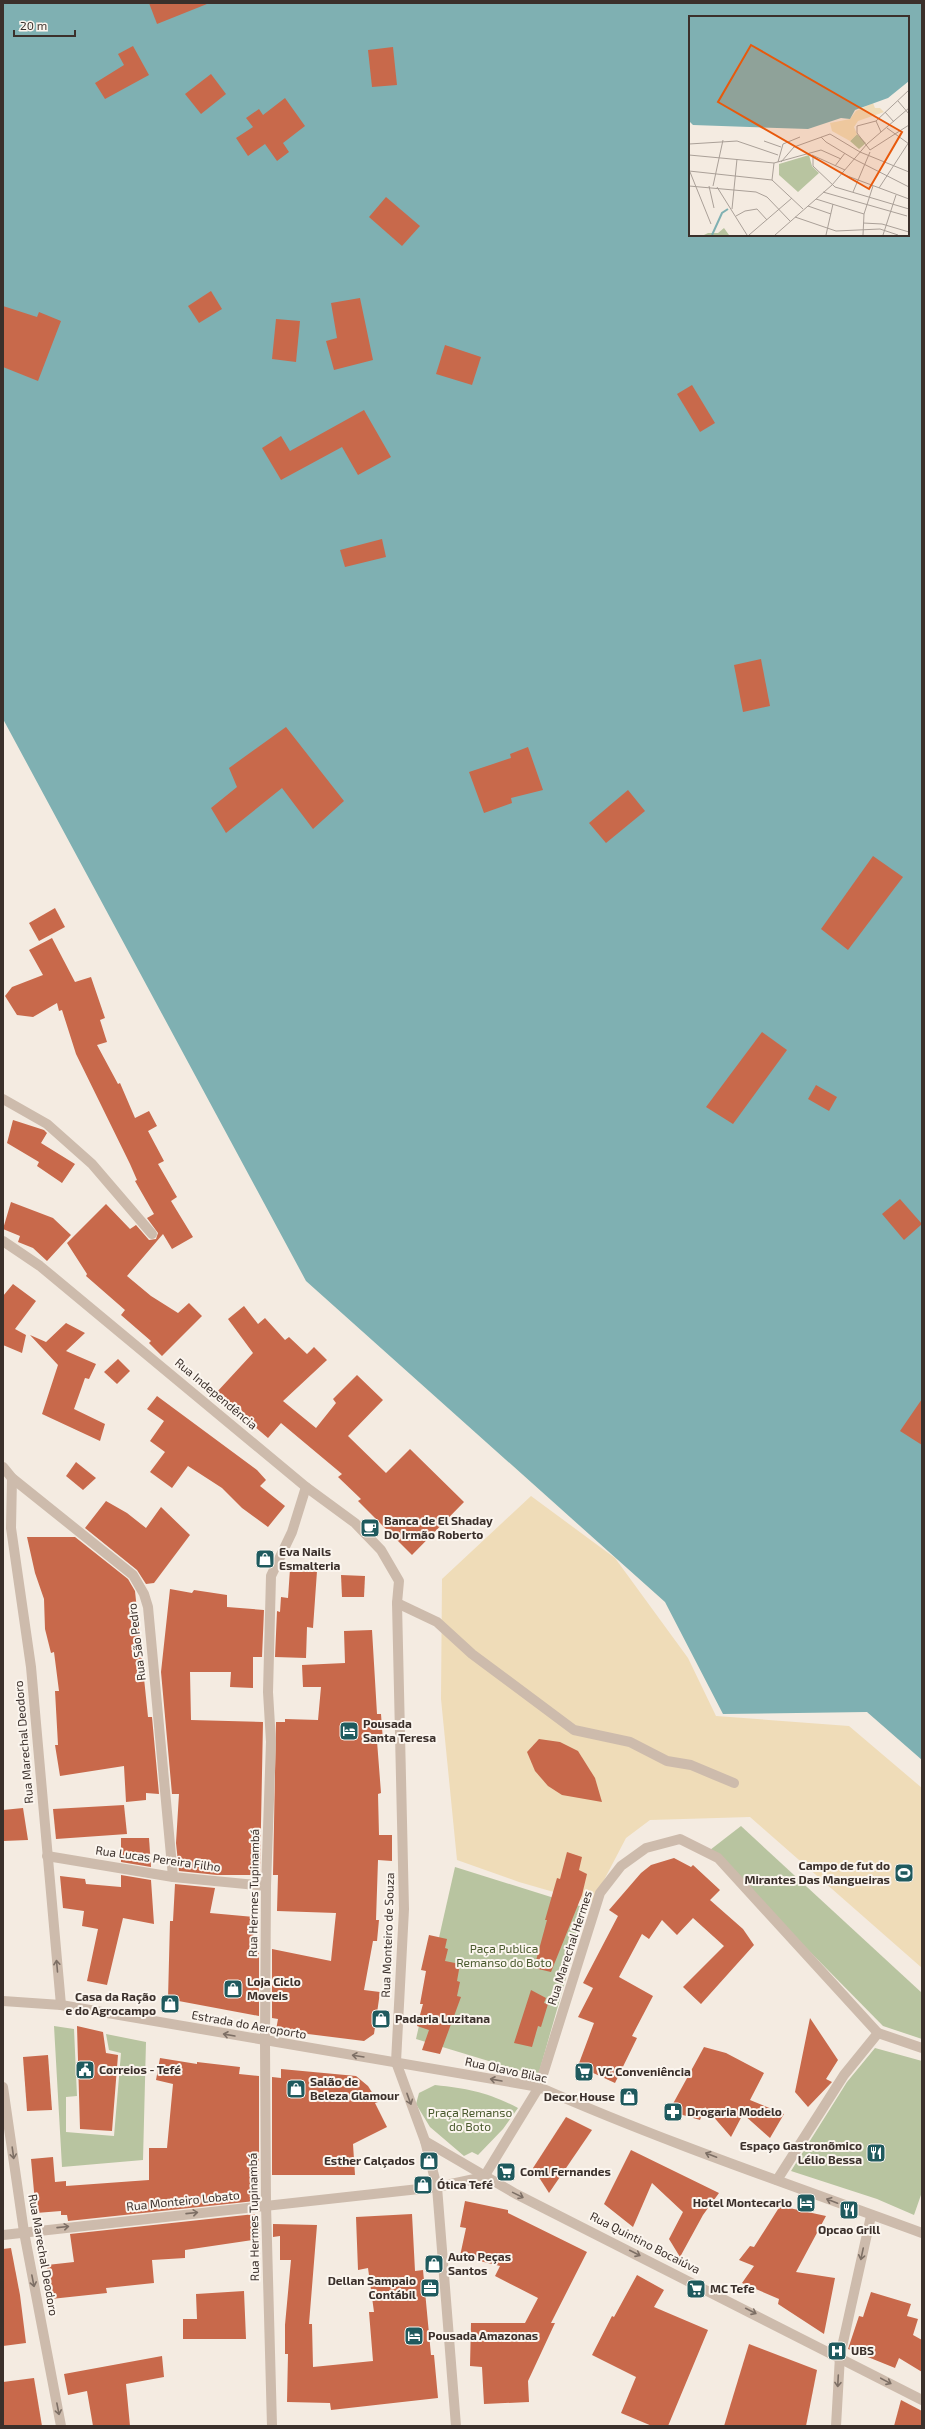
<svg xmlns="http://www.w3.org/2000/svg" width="925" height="2429" viewBox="0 0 925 2429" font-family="'Exo 2',sans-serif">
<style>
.green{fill:#b8c4a0}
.sand{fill:#efdcb8}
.water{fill:#7fb0b2;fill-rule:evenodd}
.building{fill:#c8694b}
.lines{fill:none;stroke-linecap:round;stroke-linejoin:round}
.service{stroke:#cdbbac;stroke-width:10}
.minor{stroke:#cdbbac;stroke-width:10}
.tertiary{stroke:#cdbbac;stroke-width:10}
.oneway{stroke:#7d6f65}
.labels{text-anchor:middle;stroke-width:4;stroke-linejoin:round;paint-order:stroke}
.street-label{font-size:12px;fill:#3b302b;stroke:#fbf5ee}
.poi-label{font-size:12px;font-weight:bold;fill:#3b302b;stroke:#fbf5ee;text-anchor:start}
.park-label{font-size:12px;fill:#4a5a2e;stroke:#fbf5ee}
.inset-river{fill:none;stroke:#7fb0b2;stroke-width:2}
.inset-road{fill:none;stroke:#aaa098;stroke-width:1}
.view{fill:#e8590c;fill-opacity:0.15;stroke:#e8590c;stroke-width:2}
.inset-edge{fill:none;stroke:#3b302b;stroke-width:2}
</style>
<rect width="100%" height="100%" fill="#f4ebe1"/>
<!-- green -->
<g class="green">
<polygon points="741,1826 922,1993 922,2039 883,2026 710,1850"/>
<polygon points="455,1867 586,1908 538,2076 416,2039"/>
<polygon points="54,2026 74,2029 77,2096 66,2097 66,2132 114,2136 121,2053 109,2050 106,2034 146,2042 143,2160 62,2167"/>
<polygon points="875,2048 922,2061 922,2192 914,2215 877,2199 791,2171 847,2082"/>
<path d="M435,2085c35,4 52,7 83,23l-15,21 -25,26 -6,-3 -8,4 -34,-29 -14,-23 3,-11z"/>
</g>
<!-- sand -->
<polygon class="sand" points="531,1496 615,1558 688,1658 716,1716 849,1726 922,1788 922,1968 750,1817 650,1820 626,1838 592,1903 519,1882 457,1860 441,1699 442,1579"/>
<!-- water -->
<path class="water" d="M3,3h919v1757l-55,-48 -144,2 -58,-112 -359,-321 -303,-562zM690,17h218v218h-218z"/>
<!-- building -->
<g class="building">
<polygon points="149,3 207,3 207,4 157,24"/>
<polygon points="133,46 149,75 105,99 95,83 124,65 118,54"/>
<polygon points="393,47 397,85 372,87 368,50"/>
<polygon points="211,74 226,94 201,114 185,94"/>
<polygon points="285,98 305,126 283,143 289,152 277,161 265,144 248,156 236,138 253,127 246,118 259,109 263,115"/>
<polygon points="386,197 420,226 402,246 369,217"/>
<polygon points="211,291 222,309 199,323 188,306"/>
<polygon points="360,298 373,360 334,370 326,341 337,338 331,303"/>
<polygon points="3,306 37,317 39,312 61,321 38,381 3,367"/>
<polygon points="276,319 300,321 296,362 272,359"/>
<polygon points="445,345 481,357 472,385 436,374"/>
<polygon points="692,385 715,423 700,432 677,394"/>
<polygon points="364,410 391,457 358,475 342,447 281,480 262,448 281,436 290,451"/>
<polygon points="382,539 386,557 345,567 340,550"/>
<polygon points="761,659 770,706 743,712 734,665"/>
<polygon points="286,727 344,801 313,829 282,788 226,833 211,808 237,787 229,768"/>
<polygon points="528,747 543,790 511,798 512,803 484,813 469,772 511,758 510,754"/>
<polygon points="628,790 645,811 606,843 589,823"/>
<polygon points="873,856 903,877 848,950 821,929"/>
<polygon points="55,908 65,927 39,941 29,923"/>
<polygon points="52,938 75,982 91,977 105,1018 100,1020 107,1042 97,1045 118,1084 120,1083 135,1118 149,1111 157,1126 148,1131 164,1161 158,1164 177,1197 171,1201 193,1237 172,1249 163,1234 127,1276 151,1296 178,1313 189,1303 202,1316 162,1356 149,1343 151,1341 121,1315 125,1310 86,1276 87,1274 67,1243 106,1204 130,1229 136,1225 149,1240 156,1239 158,1233 147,1218 154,1214 135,1181 137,1180 130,1164 76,1054 62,1010 59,1011 57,1003 33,1017 17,1015 5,996 12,987 43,975 29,950"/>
<polygon points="762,1032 787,1050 733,1124 706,1107"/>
<polygon points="816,1085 837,1097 829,1111 808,1099"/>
<polygon points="13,1120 44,1130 47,1133 41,1143 75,1164 62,1183 37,1166 39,1162 7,1143"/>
<polygon points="900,1199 922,1224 904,1240 882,1214"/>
<polygon points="11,1202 53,1218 71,1235 47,1261 33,1248 18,1242 20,1236 3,1229"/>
<polygon points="13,1284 36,1301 15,1329 26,1335 22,1353 3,1345 3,1296"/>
<polygon points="244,1306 258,1324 265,1318 285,1340 289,1337 307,1354 314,1347 327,1360 283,1401 316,1428 336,1403 333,1399 357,1375 383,1400 348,1436 386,1473 410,1449 464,1502 412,1555 358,1501 361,1499 338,1477 342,1474 281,1423 268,1438 216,1393 253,1353 228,1319"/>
<polygon points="66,1323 85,1333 66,1351 96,1364 89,1379 85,1378 74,1409 105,1424 100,1441 42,1414 58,1365 30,1335 46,1342"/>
<polygon points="118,1359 130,1371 117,1384 104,1372"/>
<polygon points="157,1396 257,1470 266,1480 260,1486 285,1506 268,1527 242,1508 222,1488 188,1466 172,1488 150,1472 165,1452 150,1441 164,1421 147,1409"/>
<polygon points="922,1399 922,1445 900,1431"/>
<polygon points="76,1462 96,1478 83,1490 66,1476"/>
<polygon points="106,1501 127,1513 146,1528 161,1507 190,1535 154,1583 146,1584 137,1570 85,1528"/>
<polygon points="27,1537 75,1537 128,1579 135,1591 148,1717 152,1717 159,1794 146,1793 146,1800 126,1802 124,1766 60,1776 55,1745 58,1745 55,1691 59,1691 54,1652 51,1653 45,1629 44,1599 35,1573"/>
<polygon points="290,1569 317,1571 313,1628 307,1627 306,1658 275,1657 277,1611 280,1612 281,1597 288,1598"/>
<polygon points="341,1575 365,1576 364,1597 342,1597"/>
<polygon points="170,1589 192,1593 194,1590 227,1595 227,1607 264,1610 262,1657 253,1657 253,1688 230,1687 231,1672 190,1672 191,1720 263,1722 260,1875 217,1875 179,1871 176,1843 179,1794 172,1794 161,1672"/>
<polygon points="372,1630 377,1714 381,1714 383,1741 377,1741 381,1793 378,1794 379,1835 392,1835 392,1861 378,1860 376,1920 379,1920 377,1941 373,1941 364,1990 380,1992 374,2034 364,2041 276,2030 278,2019 272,2018 272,1949 331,1961 336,1913 277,1911 278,1875 273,1875 276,1722 285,1722 285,1719 318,1720 321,1687 303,1687 302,1665 345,1663 344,1631"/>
<polygon points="539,1739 560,1742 578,1751 595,1778 602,1802 562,1795 548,1786 535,1771 527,1752"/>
<polygon points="124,1805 127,1834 56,1839 53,1809"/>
<polygon points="23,1808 28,1840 3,1841 3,1810"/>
<polygon points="121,1838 149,1838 151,1867 121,1862"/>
<polygon points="567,1852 582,1857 579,1870 587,1874 582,1895 551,1972 534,1968 547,1920 545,1920 557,1878 560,1879"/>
<polygon points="674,1858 691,1867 693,1865 720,1890 710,1900 743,1929 754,1945 701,2004 683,1987 724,1946 693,1918 677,1935 662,1920 649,1939 642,1934 619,1977 653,1996 632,2036 637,2038 615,2083 578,2066 594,2023 578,2017 593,1988 583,1983 618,1916 609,1910 641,1873 651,1865"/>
<polygon points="121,1875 151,1880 154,1924 123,1918 107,1985 87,1981 98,1929 82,1926 84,1911 63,1908 60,1876 85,1879 86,1884 121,1887"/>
<polygon points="175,1884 215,1888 210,1913 254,1917 253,1945 259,1946 259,2016 168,1999 170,1921 173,1921"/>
<polygon points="429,1935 447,1939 445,1948 448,1949 445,1961 460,1964 457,1981 460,1982 457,1996 461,1997 440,2054 422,2050 429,2030 417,2026 423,2004 420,2004 426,1971 421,1970"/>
<polygon points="531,1990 546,1998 544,2003 548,2004 541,2027 538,2026 532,2047 514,2043"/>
<polygon points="810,2018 838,2060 826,2079 832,2082 808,2107 795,2092"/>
<polygon points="77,2026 103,2032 106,2053 118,2055 112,2131 80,2129"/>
<polygon points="704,2047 726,2053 764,2073 750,2100 784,2114 770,2138 743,2114 731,2137 705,2107 700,2120 669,2111"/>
<polygon points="48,2055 52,2110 27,2111 23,2057"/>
<polygon points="160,2058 197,2064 197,2062 240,2067 239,2074 259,2076 259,2175 256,2175 255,2201 68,2221 67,2215 61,2215 61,2211 36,2213 31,2159 53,2157 55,2182 66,2181 66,2186 149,2180 149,2148 167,2148 173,2084 156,2080"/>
<polygon points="281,2069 356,2076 368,2086 378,2102 375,2103 387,2127 353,2144 355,2175 272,2175 272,2077 281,2078"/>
<polygon points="566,2117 592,2130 549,2193 533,2168"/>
<polygon points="631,2150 719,2193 703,2215 680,2257 669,2239 683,2212 652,2183 633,2227 604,2204"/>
<polygon points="465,2201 508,2210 508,2213 587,2252 551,2323 555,2323 528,2381 529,2402 484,2404 482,2367 470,2366 471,2323 525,2323 538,2298 495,2276 500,2266 460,2256 466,2228 460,2227"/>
<polygon points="780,2206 826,2216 796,2272 835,2278 824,2334 778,2304 779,2299 742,2283 754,2266 739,2260 750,2246 754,2247"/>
<polygon points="255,2214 255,2223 260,2224 260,2239 185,2250 185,2258 152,2260 154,2283 106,2288 107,2293 51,2299 47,2265 74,2262 70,2234"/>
<polygon points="412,2214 415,2271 423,2270 431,2355 434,2355 438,2398 331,2410 330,2403 287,2402 288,2354 285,2354 285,2325 291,2260 280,2260 280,2236 273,2237 273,2224 317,2225 309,2324 312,2324 313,2367 373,2361 369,2312 374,2312 368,2268 358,2270 356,2217"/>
<polygon points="11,2248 20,2295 26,2343 3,2346 3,2249"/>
<polygon points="637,2275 664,2290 654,2307 708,2330 668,2426 652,2426 621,2413 636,2377 592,2355 612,2316 614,2317"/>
<polygon points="244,2291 246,2339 183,2339 183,2319 197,2319 196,2294"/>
<polygon points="871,2292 911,2304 907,2316 918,2319 913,2335 922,2340 922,2372 899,2358 895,2368 848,2349 859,2316 863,2317"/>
<polygon points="749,2344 817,2370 806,2426 724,2426"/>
<polygon points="162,2356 164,2377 126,2384 130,2426 93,2426 87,2391 68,2395 64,2374"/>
<polygon points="34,2378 42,2426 3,2426 3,2382"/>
<polygon points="901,2400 922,2411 922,2426 894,2426"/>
</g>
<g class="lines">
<!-- service -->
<polyline class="service" points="397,1603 437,1622 472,1654 574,1730 630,1742 667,1761 691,1765 734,1783"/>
<!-- minor -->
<g class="minor">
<polyline points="3,1099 47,1124 92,1164 152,1234"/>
<polyline points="3,1241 40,1266 306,1487 355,1523 381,1550 399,1581 397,1603 404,1909 396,2062"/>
<polyline points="3,1467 12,1478 133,1575 144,1594 148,1607 173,1877"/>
<polyline points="12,1478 11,1528 31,1667 61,2005"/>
<polyline points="47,1856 173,1877 266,1886"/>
<polyline points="3,2087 24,2232 61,2426"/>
<polyline points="425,2141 516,2194 922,2400"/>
<polyline points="484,2177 539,2087 600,1893 621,1866 646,1848 680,1839 718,1858 878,2033 922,2048"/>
<polyline points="777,2180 844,2075 878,2033"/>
<polyline points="3,2235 437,2187 484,2177"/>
<polyline points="272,2426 266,2205 265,2042 266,1886 271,1742 268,1692 271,1576 292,1532 306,1487"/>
<polyline points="836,2426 840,2356 871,2216"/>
</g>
<!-- tertiary -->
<g class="tertiary">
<path d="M3,2001l58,4 478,82c125,55 255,99 383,146"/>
<polyline points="396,2062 425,2141 437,2187 456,2426"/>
</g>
</g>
<!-- one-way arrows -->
<defs><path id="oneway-shaft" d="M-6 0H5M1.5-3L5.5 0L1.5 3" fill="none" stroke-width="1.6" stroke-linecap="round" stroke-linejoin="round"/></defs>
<g class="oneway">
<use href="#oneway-shaft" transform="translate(57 1966) rotate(-95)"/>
<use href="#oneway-shaft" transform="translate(229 2035) rotate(-170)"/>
<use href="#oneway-shaft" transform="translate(358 2056) rotate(-171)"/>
<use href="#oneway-shaft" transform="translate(496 2080) rotate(-170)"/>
<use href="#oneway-shaft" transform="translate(409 2099) rotate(70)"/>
<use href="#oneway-shaft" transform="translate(13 2153) rotate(82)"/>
<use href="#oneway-shaft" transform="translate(711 2155) rotate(-159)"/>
<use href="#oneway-shaft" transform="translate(518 2195) rotate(26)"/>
<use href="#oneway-shaft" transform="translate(832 2201) rotate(-159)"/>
<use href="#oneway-shaft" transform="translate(192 2213) rotate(-6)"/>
<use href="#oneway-shaft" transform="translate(63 2227) rotate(-6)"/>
<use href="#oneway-shaft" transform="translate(635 2253) rotate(27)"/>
<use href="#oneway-shaft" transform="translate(862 2254) rotate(102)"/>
<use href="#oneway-shaft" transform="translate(33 2281) rotate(79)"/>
<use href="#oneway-shaft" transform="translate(751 2311) rotate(27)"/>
<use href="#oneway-shaft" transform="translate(838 2381) rotate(93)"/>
<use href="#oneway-shaft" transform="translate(886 2381) rotate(28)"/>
<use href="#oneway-shaft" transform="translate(58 2409) rotate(79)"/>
</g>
<!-- icons -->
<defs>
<g id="cafe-square" transform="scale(1)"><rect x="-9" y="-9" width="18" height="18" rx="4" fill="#1f5a5e" stroke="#fbf5ee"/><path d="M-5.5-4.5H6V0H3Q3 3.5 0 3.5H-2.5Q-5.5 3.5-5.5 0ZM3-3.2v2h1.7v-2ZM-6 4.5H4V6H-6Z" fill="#fff"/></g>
<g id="shop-square" transform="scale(1)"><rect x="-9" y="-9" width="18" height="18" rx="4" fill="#1f5a5e" stroke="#fbf5ee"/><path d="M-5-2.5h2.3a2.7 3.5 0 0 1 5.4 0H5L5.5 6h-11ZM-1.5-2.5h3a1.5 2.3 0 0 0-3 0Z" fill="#fff"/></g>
<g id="hotel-square" transform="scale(1)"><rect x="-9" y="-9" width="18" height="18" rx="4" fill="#1f5a5e" stroke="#fbf5ee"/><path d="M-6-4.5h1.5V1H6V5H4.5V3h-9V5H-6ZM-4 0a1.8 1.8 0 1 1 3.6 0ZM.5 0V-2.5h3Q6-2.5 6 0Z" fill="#fff"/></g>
<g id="stadium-square" transform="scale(1)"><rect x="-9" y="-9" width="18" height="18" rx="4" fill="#1f5a5e" stroke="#fbf5ee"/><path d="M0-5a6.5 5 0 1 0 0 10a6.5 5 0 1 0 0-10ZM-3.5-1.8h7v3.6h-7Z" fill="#fff"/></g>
<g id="civic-square" transform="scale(1)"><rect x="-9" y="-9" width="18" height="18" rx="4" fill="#1f5a5e" stroke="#fbf5ee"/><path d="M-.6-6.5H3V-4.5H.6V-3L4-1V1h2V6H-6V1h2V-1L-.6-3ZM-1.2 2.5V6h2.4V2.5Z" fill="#fff"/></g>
<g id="supermarket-square" transform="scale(1)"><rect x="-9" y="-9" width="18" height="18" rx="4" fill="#1f5a5e" stroke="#fbf5ee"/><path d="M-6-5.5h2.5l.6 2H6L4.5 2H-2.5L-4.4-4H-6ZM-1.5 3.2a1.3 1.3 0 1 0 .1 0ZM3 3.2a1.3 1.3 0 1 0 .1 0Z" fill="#fff"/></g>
<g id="pharmacy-square" transform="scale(1)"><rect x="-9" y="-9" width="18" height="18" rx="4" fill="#1f5a5e" stroke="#fbf5ee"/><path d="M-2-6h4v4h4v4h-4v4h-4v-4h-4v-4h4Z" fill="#fff"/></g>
<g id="restaurant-square" transform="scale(1)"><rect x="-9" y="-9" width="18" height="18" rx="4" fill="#1f5a5e" stroke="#fbf5ee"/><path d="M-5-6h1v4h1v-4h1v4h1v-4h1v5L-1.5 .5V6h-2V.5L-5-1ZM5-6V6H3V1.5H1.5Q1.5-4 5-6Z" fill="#fff"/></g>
<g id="office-square" transform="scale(1)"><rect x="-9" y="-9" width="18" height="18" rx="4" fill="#1f5a5e" stroke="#fbf5ee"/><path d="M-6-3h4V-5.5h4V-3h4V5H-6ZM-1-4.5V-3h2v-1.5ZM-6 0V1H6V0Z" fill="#fff"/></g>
<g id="hospital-square" transform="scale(1)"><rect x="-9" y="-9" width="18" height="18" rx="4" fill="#1f5a5e" stroke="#fbf5ee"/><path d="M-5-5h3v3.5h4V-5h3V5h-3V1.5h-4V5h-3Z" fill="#fff"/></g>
</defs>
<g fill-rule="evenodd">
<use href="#cafe-square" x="370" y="1528"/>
<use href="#shop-square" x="265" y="1559"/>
<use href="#hotel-square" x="349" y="1731"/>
<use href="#stadium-square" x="904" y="1873"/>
<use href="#shop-square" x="233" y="1989"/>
<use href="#shop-square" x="170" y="2004"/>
<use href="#shop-square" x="381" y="2019"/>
<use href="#civic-square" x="85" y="2070"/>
<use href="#supermarket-square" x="584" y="2072"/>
<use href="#shop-square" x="296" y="2089"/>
<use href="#shop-square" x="629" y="2097"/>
<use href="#pharmacy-square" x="673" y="2112"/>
<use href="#restaurant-square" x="876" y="2153"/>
<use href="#shop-square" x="429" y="2161"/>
<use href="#supermarket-square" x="506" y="2172"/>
<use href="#shop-square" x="423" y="2185"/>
<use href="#hotel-square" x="806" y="2203"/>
<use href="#restaurant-square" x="849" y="2210"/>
<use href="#shop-square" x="434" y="2264"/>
<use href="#office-square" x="430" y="2288"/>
<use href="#supermarket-square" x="696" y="2289"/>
<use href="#hotel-square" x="414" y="2336"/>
<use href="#hospital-square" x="837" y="2351"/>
</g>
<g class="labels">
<!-- street labels -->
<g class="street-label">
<text transform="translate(216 1394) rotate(40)" y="4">Rua Independência</text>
<text transform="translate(137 1642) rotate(-97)" y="4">Rua São Pedro</text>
<text transform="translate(24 1742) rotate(-95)" y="4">Rua Marechal Deodoro</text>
<text transform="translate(158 1859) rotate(8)" y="4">Rua Lucas Pereira Filho</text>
<text transform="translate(254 1893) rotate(-89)" y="4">Rua Hermes Tupinambá</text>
<text transform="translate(388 1935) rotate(-88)" y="4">Rua Monteiro de Souza</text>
<text transform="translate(570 1948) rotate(-72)" y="4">Rua Marechal Hermes</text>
<text transform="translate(249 2025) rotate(10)" y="4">Estrada do Aeroporto</text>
<text transform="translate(506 2070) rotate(12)" y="4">Rua Olavo Bilac</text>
<text transform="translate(183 2201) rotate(-6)" y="4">Rua Monteiro Lobato</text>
<text transform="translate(254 2217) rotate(-91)" y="4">Rua Hermes Tupinambá</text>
<text transform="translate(645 2243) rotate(27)" y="4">Rua Quintino Bocaiúva</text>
<text transform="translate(43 2255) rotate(80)" y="4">Rua Marechal Deodoro</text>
</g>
<!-- poi labels -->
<g class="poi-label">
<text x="384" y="1525">Banca de El Shaday<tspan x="384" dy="14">Do Irmão Roberto</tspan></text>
<text x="279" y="1556">Eva Nails<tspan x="279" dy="14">Esmalteria</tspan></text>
<text x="363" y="1728">Pousada<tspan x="363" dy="14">Santa Teresa</tspan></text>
<text x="890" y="1870" text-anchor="end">Campo de fut do<tspan x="890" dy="14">Mirantes Das Mangueiras</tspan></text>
<text x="247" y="1986">Loja Ciclo<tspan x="247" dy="14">Moveis</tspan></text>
<text x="156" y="2001" text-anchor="end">Casa da Ração<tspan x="156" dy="14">e do Agrocampo</tspan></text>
<text x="395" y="2023">Padaria Luzitana</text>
<text x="99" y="2074">Correios - Tefé</text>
<text x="598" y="2076">VC Conveniência</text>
<text x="310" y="2086">Salão de<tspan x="310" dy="14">Beleza Glamour</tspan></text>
<text x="615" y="2101" text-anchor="end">Decor House</text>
<text x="687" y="2116">Drogaria Modelo</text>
<text x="862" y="2150" text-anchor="end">Espaço Gastronõmico<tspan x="862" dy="14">Lélio Bessa</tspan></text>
<text x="415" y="2165" text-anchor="end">Esther Calçados</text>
<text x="520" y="2176">Coml Fernandes</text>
<text x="437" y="2189">Ótica Tefé</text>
<text x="792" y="2207" text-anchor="end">Hotel Montecarlo</text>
<text x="849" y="2234" text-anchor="middle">Opcao Grill</text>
<text x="448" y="2261">Auto Peças<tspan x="448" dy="14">Santos</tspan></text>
<text x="416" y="2285" text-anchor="end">Dellan Sampaio<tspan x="416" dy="14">Contábil</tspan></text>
<text x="710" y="2293">MC Tefe</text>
<text x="428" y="2340">Pousada Amazonas</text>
<text x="851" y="2355">UBS</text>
</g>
<!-- park labels -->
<g class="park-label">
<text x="504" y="1953">Paça Publica<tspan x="504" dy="14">Remanso do Boto</tspan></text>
<text x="470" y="2117">Praça Remanso<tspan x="470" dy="14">do Boto</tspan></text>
</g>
</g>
<!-- overview -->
<g transform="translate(689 16)">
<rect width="220" height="220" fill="#f4ebe1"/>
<path d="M168,118l9,9 -7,6 -9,-8zM120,139l3,11 7,7 -21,19 -19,-17v-11zM35,212l5,7h-25l4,-2h10z" fill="#b8c4a0"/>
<path d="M184,87l2,5h5l4,4 -26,9 -4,6 3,7 -7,7 -18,-10 -2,-8 20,-4 6,-8z" fill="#efdcb8"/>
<path d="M0,1h220v64l-21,17 -33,12 -5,9 -9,-1 -33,11 -115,-4 -4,-4z" fill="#7fb0b2"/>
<path class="inset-river" d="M23,219l10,-22 6,-4"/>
<path class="inset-road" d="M209,85l11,13M196,96l9,10M187,105l5,11M198,112l22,16M132,121l5,5 28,17 55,28M75,125l17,6M0,128l48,-3 41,14M181,134l-13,-17v-7l19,-5 33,-31M181,134l39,-25M0,139l85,8 47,-13 20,9M123,139l33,15M124,140v10l22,21 74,22M89,146l5,-18 17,-7M92,146l13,-15 36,-13 30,18 49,20M146,150l10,-13M0,155l83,9 31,29M1,156l21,52M153,158l67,25M83,164l2,-17M0,170l67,6 11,5 23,24M20,170l5,22M24,170l10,-46M28,171l30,48M190,172l30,-46M134,176l84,24M164,176l17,-40M127,183l48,15M119,190l23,8M43,193l5,-50M47,200l9,-5 12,-2 10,11M106,201l41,14 44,-2 18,6M174,207l19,1 27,8M60,219l43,-37M86,219l57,-50 35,-41 42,-36M137,219l7,-31M174,219l1,-21 9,-28M194,219l13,-40"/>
<path class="view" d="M62,29l151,87 -33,57 -151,-87z"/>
<rect width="220" height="220" class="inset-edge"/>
</g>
<!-- border -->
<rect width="925" height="2429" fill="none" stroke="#3b302b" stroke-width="8"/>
<!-- scale -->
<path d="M14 30v6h61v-6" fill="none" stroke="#3b302b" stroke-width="2"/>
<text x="20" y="30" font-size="12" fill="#3b302b" stroke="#fbf5ee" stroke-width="3" paint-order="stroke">20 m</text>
</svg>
